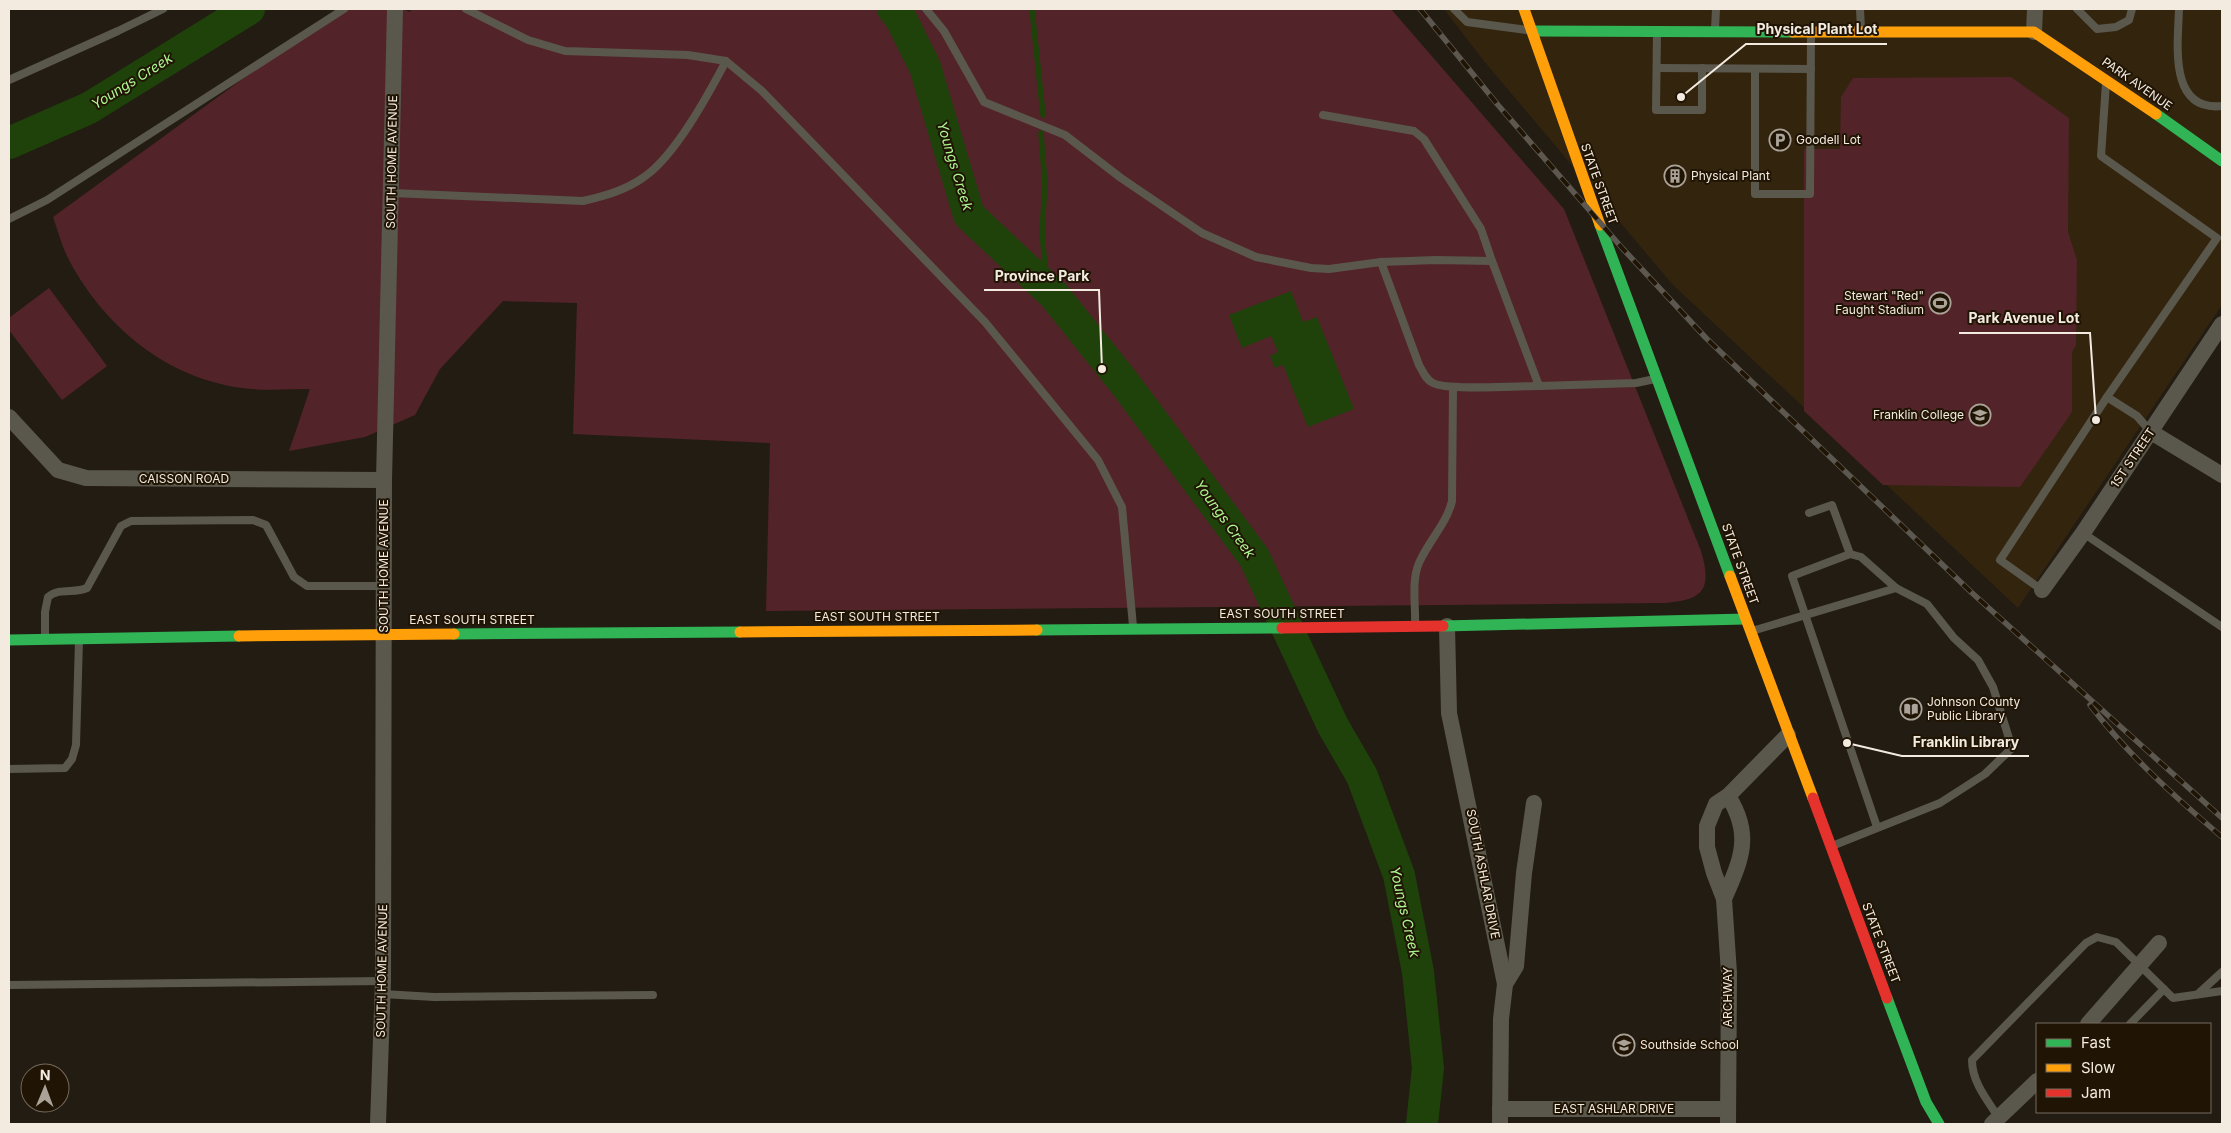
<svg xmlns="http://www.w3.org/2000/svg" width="2231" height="1133" viewBox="0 0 2231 1133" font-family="Inter,sans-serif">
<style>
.built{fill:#33240e}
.green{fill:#53232a}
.water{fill:#1e420a}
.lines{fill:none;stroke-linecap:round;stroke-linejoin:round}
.stream{stroke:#1e420a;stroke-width:5.5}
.river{stroke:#1e420a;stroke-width:32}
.lane{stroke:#5a584c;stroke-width:8}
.street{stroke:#5a584c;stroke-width:16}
.fast{stroke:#30b455;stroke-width:11}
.slow{stroke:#ff9f0a;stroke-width:11}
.jam{stroke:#e5322d;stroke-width:11}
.rail-casing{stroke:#5c584f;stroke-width:5.5}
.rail{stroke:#201404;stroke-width:4;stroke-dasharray:11;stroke-linecap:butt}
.labels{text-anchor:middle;stroke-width:4;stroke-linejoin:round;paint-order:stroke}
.street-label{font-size:12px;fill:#f4ebe0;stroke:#201404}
.poi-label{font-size:12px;fill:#f4ebe0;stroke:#201404;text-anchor:start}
.water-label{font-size:14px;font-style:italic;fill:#adf791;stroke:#201404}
.leader{fill:none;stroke:#f4ebe0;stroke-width:2}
.callout-dot{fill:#f4ebe0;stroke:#201404;stroke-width:2}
.callout-label{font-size:14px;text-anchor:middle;font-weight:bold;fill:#f4ebe0;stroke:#201404;stroke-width:4;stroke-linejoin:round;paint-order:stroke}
</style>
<rect width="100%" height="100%" fill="#231c13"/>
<!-- built -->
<polygon class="built" points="1444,9 2222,9 2222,305 2018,608 1673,285 1483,60"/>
<!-- green -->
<g class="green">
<path d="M339,9h64l7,3 1,-3h980l173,200 137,342c12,40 1,49 -38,52l-897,8 4,-168 -197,-9 4,-131 -74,-2 -63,68 -25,46 -50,22 -76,14 21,-62c-22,0 -46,2 -68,-1 -76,-10 -138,-62 -173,-128 -7,-13 -11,-29 -16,-43z"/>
<polygon points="2011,77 2069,118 2068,232 2077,260 2076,345 2072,352 2072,412 2020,487 1883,485 1804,411 1804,149 1840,149 1841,97 1853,78"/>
<polygon points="49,288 107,366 62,400 9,330 9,318"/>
</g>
<!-- water -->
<polygon class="water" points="1291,291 1303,322 1317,317 1354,409 1308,427 1283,365 1275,368 1270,356 1278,352 1271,336 1242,348 1229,315"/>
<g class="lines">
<!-- stream -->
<g class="stream">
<polyline points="1032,9 1043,115"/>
<polyline points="1041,133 1045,185 1042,232 1045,266 1054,295"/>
</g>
<!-- river -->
<g class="river">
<polyline points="893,9 900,17 925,67 969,215 1054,295 1126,385 1254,557 1333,726 1362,776 1399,875 1418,972 1428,1068 1422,1124"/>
<polyline points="9,143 89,108 249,9"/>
</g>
<!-- lane -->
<g class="lane">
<polyline points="466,9 528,40 565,51 688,55 726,61 762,91 985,322 1098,460 1122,507 1133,626"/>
<polyline points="926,9 944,31 984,102 1065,135 1121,178 1202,233 1256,257 1311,268 1329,269 1381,262 1436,260 1492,261 1539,386 1636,383 1655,379"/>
<polyline points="1454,9 1467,22 1527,30"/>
<polyline points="1860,9 1861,29"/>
<polyline points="2077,9 2097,29 2116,27 2129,20 2132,9"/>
<path d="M2179,9c-1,34 -11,103 43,97"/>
<polyline points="1715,29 1716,9"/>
<polyline points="1657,33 1656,110 1702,110 1702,68"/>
<polyline points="1657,68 1811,69"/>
<polyline points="1755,69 1755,194 1810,194 1811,34"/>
<polyline points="9,80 118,31 163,9"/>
<polyline points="2106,83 2101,156 2217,238 2107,397 2137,416 2151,432"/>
<polyline points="1323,115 1414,131 1424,139 1481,229 1492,261"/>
<path d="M392,193l191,8c22,-5 43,-11 61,-24 31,-21 64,-82 82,-116"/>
<polyline points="9,219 47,200 344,9"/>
<path d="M1381,262l38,103c4,7 7,15 14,18 15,8 85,3 106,3"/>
<polyline points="1809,513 1832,505 1850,554"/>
<polyline points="2083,533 2222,627"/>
<polyline points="2042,590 2000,560 2107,397"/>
<path d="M1415,626c1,-19 -4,-45 4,-63 9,-21 28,-40 33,-62l1,-114"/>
<polyline points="1752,631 1896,588"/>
<path d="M45,637v-25l3,-15c12,-10 26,-3 39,-9l34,-62 10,-5 122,-1 13,5 28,52 13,9h78"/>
<polyline points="9,769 65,768 72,759 76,745 79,640"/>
<polyline points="1832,846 1940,803 1985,774 2012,748 1993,687 1978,660 1954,638 1927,604 1896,588 1861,557 1850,554 1792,576 1877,827"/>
<polyline points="9,985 383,981"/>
<polyline points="383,994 434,997 653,995"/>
<polyline points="2198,994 2222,972"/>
<polyline points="2130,1024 2164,989"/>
<path d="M1999,1118c-12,-18 -27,-36 -27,-58l114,-117 11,-6 19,5 57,56 49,-7"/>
</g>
<!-- street -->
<g class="street">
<polyline points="2034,32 2035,9"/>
<polyline points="9,417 58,470 86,478 384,480"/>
<polyline points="2151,432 2222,475"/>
<polyline points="2042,590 2083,533 2222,324"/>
<polyline points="1447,626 1449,713 1505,984 1501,1019 1500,1124"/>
<path d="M1724,899c17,-39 29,-64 4,-103"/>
<polyline points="1505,984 1516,966 1524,873 1534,803"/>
<polyline points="2088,1024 2159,943"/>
<polyline points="1500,1109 1728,1109"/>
<polyline points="378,1124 383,981 384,480 395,9"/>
<polyline points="1728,1124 1729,973 1724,899 1714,873 1707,847 1707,826 1716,804 1728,796 1788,735"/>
<polyline points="1992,1124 2037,1081"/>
</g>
<!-- fast -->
<g class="fast">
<polyline points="1532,31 1793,32"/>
<polyline points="2156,114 2222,161"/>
<polyline points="1600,225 1730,576"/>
<polyline points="1443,626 1746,619"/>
<polyline points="1037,630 1282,628"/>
<polyline points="454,634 740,632"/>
<polyline points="9,640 239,636"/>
<polyline points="1887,998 1926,1102 1939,1124"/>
</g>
<!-- slow -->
<g class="slow">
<polyline points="1524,9 1600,225"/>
<polyline points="1793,32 2034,32 2156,114"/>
<polyline points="1730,576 1813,798"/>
<polyline points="740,632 1037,630"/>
<polyline points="239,636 454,634"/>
</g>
<!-- jam -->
<g class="jam">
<polyline points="1282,628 1443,626"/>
<polyline points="1813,798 1887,998"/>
</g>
<!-- rail casing -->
<g class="rail-casing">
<g id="rail">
<polyline points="1420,9 1498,105 1623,249 1706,338 1971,592 2222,818"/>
<path d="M2090,705c38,50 84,91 132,132"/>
</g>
</g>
<!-- rail -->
<use href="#rail" class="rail"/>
</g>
<!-- icons -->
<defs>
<g id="parking-ring" transform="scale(1.125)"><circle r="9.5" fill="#201404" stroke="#aba398" stroke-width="1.5"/><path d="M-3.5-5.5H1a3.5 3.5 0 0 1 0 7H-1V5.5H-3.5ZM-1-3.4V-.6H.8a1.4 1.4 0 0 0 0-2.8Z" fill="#aba398"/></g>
<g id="building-ring" transform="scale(1.125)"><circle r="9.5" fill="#201404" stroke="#aba398" stroke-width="1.5"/><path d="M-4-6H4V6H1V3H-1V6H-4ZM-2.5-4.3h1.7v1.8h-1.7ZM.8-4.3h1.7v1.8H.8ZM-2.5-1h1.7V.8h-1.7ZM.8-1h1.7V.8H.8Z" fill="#aba398"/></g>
<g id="stadium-ring" transform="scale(1.125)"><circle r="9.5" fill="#201404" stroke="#aba398" stroke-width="1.5"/><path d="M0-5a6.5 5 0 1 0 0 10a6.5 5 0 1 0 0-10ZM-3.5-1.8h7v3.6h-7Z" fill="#aba398"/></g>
<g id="university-ring" transform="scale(1.125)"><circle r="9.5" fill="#201404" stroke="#aba398" stroke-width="1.5"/><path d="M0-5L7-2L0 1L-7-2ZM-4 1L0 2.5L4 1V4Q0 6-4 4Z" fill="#aba398"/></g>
<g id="library-ring" transform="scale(1.125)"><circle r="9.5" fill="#201404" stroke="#aba398" stroke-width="1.5"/><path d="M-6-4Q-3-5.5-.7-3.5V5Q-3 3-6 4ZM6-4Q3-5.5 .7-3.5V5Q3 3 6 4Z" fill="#aba398"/></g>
<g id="school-ring" transform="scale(1.125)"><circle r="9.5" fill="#201404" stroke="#aba398" stroke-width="1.5"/><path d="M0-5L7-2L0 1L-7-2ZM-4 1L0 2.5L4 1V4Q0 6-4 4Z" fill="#aba398"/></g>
</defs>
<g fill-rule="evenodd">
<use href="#parking-ring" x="1780" y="140"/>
<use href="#building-ring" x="1675" y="176"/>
<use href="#stadium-ring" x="1940" y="303"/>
<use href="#university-ring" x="1980" y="415"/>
<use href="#library-ring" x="1911" y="709"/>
<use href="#school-ring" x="1624" y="1045"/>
</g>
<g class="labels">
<!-- street labels -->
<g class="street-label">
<text transform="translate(2137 84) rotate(35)" y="4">PARK AVENUE</text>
<text transform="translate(392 162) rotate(-89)" y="4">SOUTH HOME AVENUE</text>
<text transform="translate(1599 184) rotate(70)" y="4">STATE STREET</text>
<text transform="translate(2133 458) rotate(-56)" y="4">1ST STREET</text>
<text x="184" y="483">CAISSON ROAD</text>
<text transform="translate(1740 564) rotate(70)" y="4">STATE STREET</text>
<text transform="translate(384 566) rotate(-90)" y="4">SOUTH HOME AVENUE</text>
<text x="1282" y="618">EAST SOUTH STREET</text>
<text x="877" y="621">EAST SOUTH STREET</text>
<text x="472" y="624">EAST SOUTH STREET</text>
<text transform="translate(1483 874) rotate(79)" y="4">SOUTH ASHLAR DRIVE</text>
<text transform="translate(1881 943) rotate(69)" y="4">STATE STREET</text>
<text transform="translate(382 971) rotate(-89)" y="4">SOUTH HOME AVENUE</text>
<text transform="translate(1728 997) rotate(-90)" y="4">ARCHWAY</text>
<text x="1614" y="1113">EAST ASHLAR DRIVE</text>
</g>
<!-- poi labels -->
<g class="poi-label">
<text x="1796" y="144">Goodell Lot</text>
<text x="1691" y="180">Physical Plant</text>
<text x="1924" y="300" text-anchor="end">Stewart "Red"<tspan x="1924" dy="14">Faught Stadium</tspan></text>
<text x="1964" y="419" text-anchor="end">Franklin College</text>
<text x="1927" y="706">Johnson County<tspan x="1927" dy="14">Public Library</tspan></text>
<text x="1640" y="1049">Southside School</text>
</g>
<!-- water labels -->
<g class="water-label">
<text transform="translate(132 81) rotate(-32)" y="5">Youngs Creek</text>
<text transform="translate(955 166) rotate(73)" y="5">Youngs Creek</text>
<text transform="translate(1225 519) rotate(54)" y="5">Youngs Creek</text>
<text transform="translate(1405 912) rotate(77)" y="5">Youngs Creek</text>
</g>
</g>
<!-- callouts -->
<path class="leader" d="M1681 97L1746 44H1887M1102 369L1099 290H984M2096 420L2090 333H1959M1847 743L1902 756H2029"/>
<g class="callout-dot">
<circle cx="1681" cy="97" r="5"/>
<circle cx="1102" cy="369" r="5"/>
<circle cx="2096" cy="420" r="5"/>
<circle cx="1847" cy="743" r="5"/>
</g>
<g class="callout-label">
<text x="1817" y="34">Physical Plant Lot</text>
<text x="1042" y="281">Province Park</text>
<text x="2024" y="323">Park Avenue Lot</text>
<text x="1966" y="747">Franklin Library</text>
</g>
<!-- border -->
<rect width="2231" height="1133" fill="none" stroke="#f4ebe0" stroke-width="20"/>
<!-- legend -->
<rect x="2036" y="1023" width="175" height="90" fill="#201404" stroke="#756a5c"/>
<rect x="2046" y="1039" width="25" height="8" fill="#30b455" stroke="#756a5c"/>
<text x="2081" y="1048" font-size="15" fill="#f4ebe0">Fast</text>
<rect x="2046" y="1064" width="25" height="8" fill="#ff9f0a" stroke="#756a5c"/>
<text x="2081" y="1073" font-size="15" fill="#f4ebe0">Slow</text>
<rect x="2046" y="1089" width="25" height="8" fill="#e5322d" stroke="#756a5c"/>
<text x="2081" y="1098" font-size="15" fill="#f4ebe0">Jam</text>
<!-- north arrow -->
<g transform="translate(45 1088) rotate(1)"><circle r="24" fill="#201404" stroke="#756a5c"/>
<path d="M0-4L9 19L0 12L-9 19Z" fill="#aba398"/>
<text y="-8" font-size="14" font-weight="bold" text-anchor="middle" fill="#f4ebe0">N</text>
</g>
</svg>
